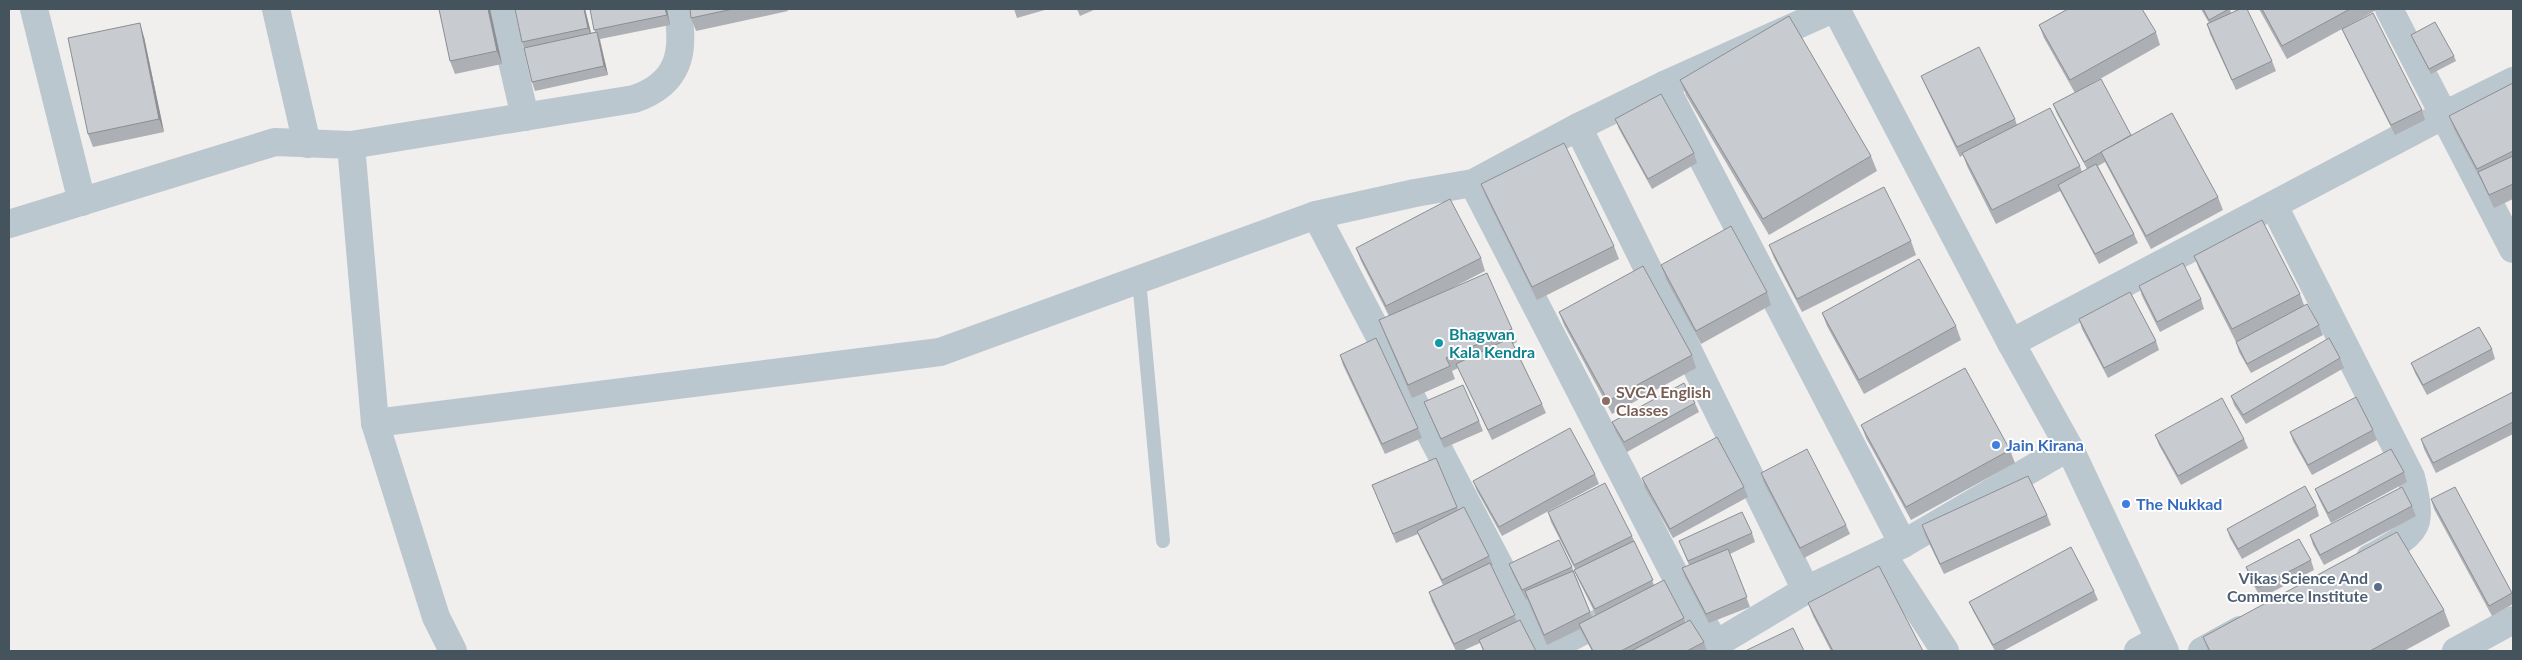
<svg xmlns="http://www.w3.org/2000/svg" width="2522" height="660" viewBox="0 0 2522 660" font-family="Lato,sans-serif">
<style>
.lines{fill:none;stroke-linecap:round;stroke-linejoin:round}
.service{stroke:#bbc7ce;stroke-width:14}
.minor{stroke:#bbc7ce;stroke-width:28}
.wall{fill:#acafb4}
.shaded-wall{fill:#8c8f92}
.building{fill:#c8ccd1;stroke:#8c8f92}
.culture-dot{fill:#0f9aa8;stroke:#fff;stroke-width:2}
.education-dot{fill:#8d6e63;stroke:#fff;stroke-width:2}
.shop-dot{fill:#3f7fe0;stroke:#fff;stroke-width:2}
.service-dot{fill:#5c6f8a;stroke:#fff;stroke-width:2}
.labels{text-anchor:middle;stroke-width:4;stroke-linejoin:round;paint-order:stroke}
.culture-label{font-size:16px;font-weight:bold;fill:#0d838f;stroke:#fff;text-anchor:start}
.education-label{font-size:16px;font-weight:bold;fill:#785e54;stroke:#fff;text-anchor:start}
.shop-label{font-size:16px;font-weight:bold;fill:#366cbe;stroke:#fff;text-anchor:start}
.service-label{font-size:16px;font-weight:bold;fill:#4e5e75;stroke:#fff;text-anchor:end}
</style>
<rect width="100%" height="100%" fill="#f1eeee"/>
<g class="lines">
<!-- service -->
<polyline class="service" points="1139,280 1163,541"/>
<!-- minor -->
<g class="minor">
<polyline points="34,9 82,202"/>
<polyline points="276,9 307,144"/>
<polyline points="500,9 525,117"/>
<polyline points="1836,9 2011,343 2069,447 2165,651"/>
<polyline points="2389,9 2513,249"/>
<polyline points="1664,85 1903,544"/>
<polyline points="1578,127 1806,590"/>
<path d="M351,145l283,-46c45,-15 52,-47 43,-90"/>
<polyline points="1473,183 1678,581 1720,651"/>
<path d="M2274,206l137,271c3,13 8,31 5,44 -4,17 -32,29 -46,37"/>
<polyline points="1316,215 1544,651"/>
<polyline points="9,224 275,142 351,145 375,423 436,617 453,651"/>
<polyline points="2011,343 2444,115 2513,81"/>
<polyline points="375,423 940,352 1316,215 1415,193 1473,183 1578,127 1664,85 1833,9"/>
<polyline points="1882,554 1945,651"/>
<polyline points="1716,644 1806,590 1903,544 2069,447"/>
<polyline points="1544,651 1614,615"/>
<polyline points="2138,651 2158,640"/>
<polyline points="2202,651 2240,630"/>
<polyline points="2456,651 2513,620"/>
</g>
</g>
<!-- wall -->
<g class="wall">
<polygon points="439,9 490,9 502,64 455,74 450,61"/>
<polygon points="515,9 585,9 591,33 595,32 590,9 667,9 670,25 600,39 608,75 535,91 532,82 524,49 522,42"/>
<polygon points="690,9 787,9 788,11 696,31 691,18"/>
<polygon points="1014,9 1048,9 1017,18"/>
<polygon points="1077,9 1096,9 1080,16"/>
<polygon points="2201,9 2230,9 2231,13 2272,61 2276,71 2236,90 2210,34 2207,24 2209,23"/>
<polygon points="2259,9 2378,9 2344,28 2422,110 2425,120 2395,135 2346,38 2342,29 2287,59"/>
<polygon points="2039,25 2156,32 2160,45 2077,92 2131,135 2218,197 2223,210 2151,249 2105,162 2098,166 2134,234 2138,243 2099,264 2060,191 1996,224 1967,166 1963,155 1960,157 1925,85 1921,76 2015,119 2017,125 2080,166 2082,172 2087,169 2057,114 2053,104 2075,93 2044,38"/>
<polygon points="2411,35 2454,56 2456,61 2431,74 2413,40"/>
<polygon points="144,37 164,132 93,147 88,134"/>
<polygon points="1680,80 1871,156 1877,171 1769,235 1686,95"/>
<polygon points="2513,83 2513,199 2494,208 2482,182 2454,129 2449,116"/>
<polygon points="1615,119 1694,153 1697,163 1652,189 1619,129"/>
<polygon points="1481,184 1614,246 1619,259 1537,300 1486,197"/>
<polygon points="1911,241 1916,255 1802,312 1774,258 1769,245"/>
<polygon points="1356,248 1481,258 1485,271 1446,291 1512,329 1517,342 1513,344 1542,404 1546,413 1492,440 1458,368 1452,371 1455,379 1412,398 1384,333 1379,320 1389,316 1361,261"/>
<polygon points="2194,256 2300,294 2304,305 2319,325 2323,335 2251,373 2239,352 2236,342 2199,269"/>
<polygon points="1661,265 1767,292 1771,305 1701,344 1666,279"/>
<polygon points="2139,286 2201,299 2204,309 2160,332 2142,296"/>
<polygon points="1559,312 1692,355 1696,368 1612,414 1564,325"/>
<polygon points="1822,313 1956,326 1961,340 1864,394 1827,326"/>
<polygon points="2079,319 2156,341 2159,350 2108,378 2082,329"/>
<polygon points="2492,349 2495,359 2427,395 2415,373 2411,363"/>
<polygon points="1340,355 1418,428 1422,438 1385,454 1343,365"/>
<polygon points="2340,358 2344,368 2246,424 2234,405 2231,396"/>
<polygon points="2513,392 2513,434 2436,473 2424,449 2421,439"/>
<polygon points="1424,402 1479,421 1483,431 1444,448"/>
<polygon points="1695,403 1699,412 1627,452 1616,432 1612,422"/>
<polygon points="1861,425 2010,450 2015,463 1911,520 1866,438"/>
<polygon points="2373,430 2377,440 2312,475 2293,441 2290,432"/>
<polygon points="2155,435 2244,439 2248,448 2181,485 2159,445"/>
<polygon points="1436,458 1458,510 1489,556 1493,565 1491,566 1517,622 1536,651 1483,651 1480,643 1462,651 1456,651 1432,602 1429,592 1443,585 1421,541 1418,534 1396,543 1372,485"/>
<polygon points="2404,472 2407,482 2331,523 2319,499 2315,489"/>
<polygon points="1761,473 1846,525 1850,534 1804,558 1764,483"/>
<polygon points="1595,474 1599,484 1502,536 1477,491 1473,481"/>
<polygon points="1642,478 1744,487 1748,497 1673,538 1645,488"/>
<polygon points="2431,499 2512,593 2513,596 2513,604 2492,616 2434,509"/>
<polygon points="2316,506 2319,516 2242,559 2230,538 2227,529"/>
<polygon points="2412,506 2416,516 2324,565 2313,545 2310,535"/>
<polygon points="1548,512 1632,536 1654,585 1684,618 1686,623 1704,642 1707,651 1592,651 1580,629 1547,645 1527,599 1526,600 1513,574 1509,564 1572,567 1592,617 1596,615 1578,579 1574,570 1575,569 1551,522"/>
<polygon points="2047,515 2051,525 1944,574 1925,535 1922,525"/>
<polygon points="1752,533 1755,542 1730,554 1750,607 1709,623 1685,577 1682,568 1689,565 1679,541"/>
<polygon points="2311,560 2314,570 2261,598 2249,577 2246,567"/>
<polygon points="2094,591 2098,600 2003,651 1995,651 1973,611 1969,602"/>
<polygon points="1808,603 1923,651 1831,651 1813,616"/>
<polygon points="2444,610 2450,626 2404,651 2208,651 2203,637"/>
</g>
<!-- shaded-wall -->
<g class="shaded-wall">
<polygon points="488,9 490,9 502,64 497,51"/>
<polygon points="584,9 585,9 592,37 588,28"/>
<polygon points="665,9 667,9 670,25 667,15"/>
<polygon points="140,23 144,37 164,132 159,119"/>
<polygon points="597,32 600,42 608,75 604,66"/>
</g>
<!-- building -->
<g class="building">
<polygon points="439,9 488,9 497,51 450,61"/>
<polygon points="515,9 584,9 588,28 522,42"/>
<polygon points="590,9 665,9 667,15 594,30"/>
<polygon points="690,9 733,9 691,18"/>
<polygon points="2068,9 2142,9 2156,32 2070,80 2039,25"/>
<polygon points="2203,9 2229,9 2209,20"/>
<polygon points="2240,9 2247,9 2272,61 2232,80 2207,24"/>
<polygon points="2262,9 2350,9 2282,46"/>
<polygon points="2373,13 2422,110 2391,125 2342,29"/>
<polygon points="1789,16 1871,156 1763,219 1680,80"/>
<polygon points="2435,22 2454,56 2429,69 2411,35"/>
<polygon points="140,23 159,119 88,134 68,38"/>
<polygon points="597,32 604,66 532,82 524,48"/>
<polygon points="1979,47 2015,119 1957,147 1921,76"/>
<polygon points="2101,79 2131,135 2084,162 2053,104"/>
<polygon points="2513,83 2513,151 2477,169 2449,116"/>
<polygon points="1661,94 1694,153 1648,179 1615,119"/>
<polygon points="2050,108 2080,166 1992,210 1962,153"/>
<polygon points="2172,113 2218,197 2146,236 2101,152"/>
<polygon points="1564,143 1614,246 1532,287 1481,184"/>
<polygon points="2513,156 2513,184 2489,195 2478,172"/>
<polygon points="2096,164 2134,234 2095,254 2058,185"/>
<polygon points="1884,187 1911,241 1797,299 1769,245"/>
<polygon points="1450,199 1481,258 1386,306 1356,248"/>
<polygon points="2262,220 2300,294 2232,329 2194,256"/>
<polygon points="1731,226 1767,292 1696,331 1661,265"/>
<polygon points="1919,259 1956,326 1859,380 1822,313"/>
<polygon points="2183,263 2201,299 2157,322 2139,286"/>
<polygon points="1643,266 1692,355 1608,401 1559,312"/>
<polygon points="1487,273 1512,329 1446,358 1450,366 1408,385 1379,320"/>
<polygon points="2130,292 2156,341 2104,368 2079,319"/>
<polygon points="2307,304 2319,325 2247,364 2236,342"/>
<polygon points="2479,327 2492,349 2423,385 2411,363"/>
<polygon points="1376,338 1418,428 1382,444 1340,355"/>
<polygon points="1510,338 1542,404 1488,430 1456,364"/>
<polygon points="2329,338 2340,358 2243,415 2231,396"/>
<polygon points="1965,368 2010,450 1906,507 1861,425"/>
<polygon points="1684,383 1695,403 1624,442 1612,422"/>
<polygon points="1463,385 1479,421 1441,439 1424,402"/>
<polygon points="2513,392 2513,422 2433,463 2421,439"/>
<polygon points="2356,397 2373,430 2308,465 2290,432"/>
<polygon points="2222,398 2244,439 2178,476 2155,435"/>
<polygon points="1570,428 1595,474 1499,527 1473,481"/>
<polygon points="1717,437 1744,487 1670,529 1642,478"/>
<polygon points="1807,449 1846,525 1800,548 1761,473"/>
<polygon points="2391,449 2404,472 2328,513 2315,489"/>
<polygon points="1436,458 1457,507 1393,534 1372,485"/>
<polygon points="2028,476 2047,515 1940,564 1922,525"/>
<polygon points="1605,483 1632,536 1574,565 1548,512"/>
<polygon points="2305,486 2316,506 2238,549 2227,529"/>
<polygon points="2402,487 2412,506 2320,555 2310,535"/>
<polygon points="2455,487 2512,593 2489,606 2431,499"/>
<polygon points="1464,507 1489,556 1442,580 1417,531"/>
<polygon points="1742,512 1752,533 1688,561 1679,541"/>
<polygon points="2397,532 2444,610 2370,651 2210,651 2203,637"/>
<polygon points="2299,539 2311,560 2258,588 2246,567"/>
<polygon points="1559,540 1572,567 1522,590 1509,564"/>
<polygon points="1634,541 1653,580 1595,609 1574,570"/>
<polygon points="2071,547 2094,591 1993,645 1969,602"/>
<polygon points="1728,549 1747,597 1706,614 1682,568"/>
<polygon points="1490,563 1515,615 1454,644 1429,592"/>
<polygon points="1879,566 1923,651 1833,651 1808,603"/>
<polygon points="1573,571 1590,612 1544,635 1525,591"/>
<polygon points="1664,580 1684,618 1621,651 1593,651 1579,624"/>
<polygon points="1520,620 1536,651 1484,651 1479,640"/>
<polygon points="1690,620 1704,642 1687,651 1631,651"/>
<polygon points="1793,628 1804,651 1745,651"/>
</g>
<!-- markers -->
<circle class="culture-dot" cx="1439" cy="343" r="5"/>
<circle class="education-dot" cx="1606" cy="401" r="5"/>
<g class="shop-dot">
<circle cx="1996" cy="445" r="5"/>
<circle cx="2126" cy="504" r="5"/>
</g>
<circle class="service-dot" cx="2378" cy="587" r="5"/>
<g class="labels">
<!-- culture labels -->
<g class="culture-label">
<text x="1449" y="340">Bhagwan<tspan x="1449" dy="18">Kala Kendra</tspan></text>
</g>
<!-- education labels -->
<g class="education-label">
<text x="1616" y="398">SVCA English<tspan x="1616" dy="18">Classes</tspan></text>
</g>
<!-- shop labels -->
<g class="shop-label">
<text x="2006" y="451">Jain Kirana</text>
<text x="2136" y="510">The Nukkad</text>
</g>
<!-- service labels -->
<g class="service-label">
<text x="2368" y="584">Vikas Science And<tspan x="2368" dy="18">Commerce Institute</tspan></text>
</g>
</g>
<!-- border -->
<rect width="2522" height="660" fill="none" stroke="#45535d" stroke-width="20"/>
</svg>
